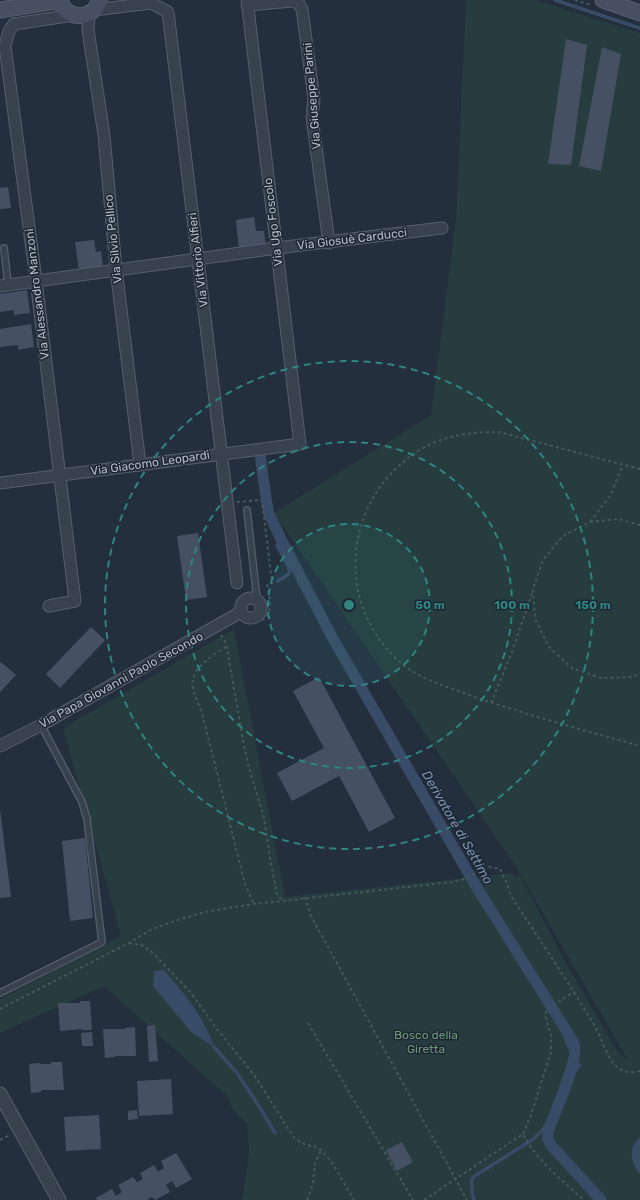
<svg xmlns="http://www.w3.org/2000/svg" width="640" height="1200" viewBox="0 0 640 1200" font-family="Rubik,sans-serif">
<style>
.green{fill:#263c3f}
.water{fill:#394c67}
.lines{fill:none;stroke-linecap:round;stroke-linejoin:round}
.stream{stroke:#394c67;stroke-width:3.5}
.canal{stroke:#394c67;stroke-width:11}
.building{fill:#455162}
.service-casing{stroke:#565f6c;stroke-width:8}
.minor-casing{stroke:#565f6c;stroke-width:13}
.tertiary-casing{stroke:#565f6c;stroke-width:15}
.secondary-casing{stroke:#565f6c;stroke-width:17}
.path{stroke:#44595c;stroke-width:2;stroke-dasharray:3 3;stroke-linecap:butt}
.service{stroke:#38414e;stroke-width:5.5}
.minor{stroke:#38414e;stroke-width:11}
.tertiary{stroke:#38414e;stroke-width:13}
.secondary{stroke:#465061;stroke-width:15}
.ring{fill:none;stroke:#308480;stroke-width:2;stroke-dasharray:7 5}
.labels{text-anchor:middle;stroke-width:3;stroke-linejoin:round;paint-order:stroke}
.street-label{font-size:12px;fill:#b4bcc9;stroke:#1d2633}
.park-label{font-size:12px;fill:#6b9a76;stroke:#1d2633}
.water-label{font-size:13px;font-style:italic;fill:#7c92b1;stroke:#1d2633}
.centre{fill:#308480;stroke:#1d2633;stroke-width:2}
.ring-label{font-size:12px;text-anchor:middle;font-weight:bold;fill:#308480;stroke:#1d2633;stroke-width:3;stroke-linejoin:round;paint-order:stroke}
</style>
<rect width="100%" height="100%" fill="#242f3e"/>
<!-- green -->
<polygon class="green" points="466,0 534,0 640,33 640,1200 241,1200 243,1195 249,1154 247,1124 232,1109 227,1096 104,986 0,1033 0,999 121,936 63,728 234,629 285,897 512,873 516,878 520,875 563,958 617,1051 628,1060 515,865 274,513 431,415 456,218"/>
<!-- water -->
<g class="water">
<path d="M164,970c21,25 39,45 50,77l-23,-15 -38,-46 1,-15z"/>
<path d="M640,1137v37c-10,-11 -12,-27 0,-37z"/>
</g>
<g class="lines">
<!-- stream -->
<g class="stream">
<polyline points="555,0 640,28"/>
<path d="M278,581c3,-2 9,-5 11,-8 2,-4 -9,-22 -12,-27l1,-2 4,-3"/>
<polyline points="214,1047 237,1073 259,1106 275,1133"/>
<polyline points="570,1072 575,1071 580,1065"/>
<path d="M474,1200c-2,-7 -4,-16 -1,-23l59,-37 10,-9 6,-9 19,-52 5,-17 -6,-13 4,-4"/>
</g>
<!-- canal -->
<path class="canal" d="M260,454l6,44 3,16 13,27 50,96 145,251 97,155c6,17 -19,69 -26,88v8l3,6 50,55"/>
</g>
<!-- building -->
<g class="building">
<polygon points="566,39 587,45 571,165 548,164"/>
<polygon points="602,47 621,54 601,171 579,166"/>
<polygon points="8,187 11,208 0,209 0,188"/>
<polygon points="254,217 256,231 264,231 266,247 239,250 236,220"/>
<polygon points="94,240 96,252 101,251 103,267 79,271 75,242"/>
<polygon points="27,290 30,313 14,315 14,310 0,312 0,294"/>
<polygon points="31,324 34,347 18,350 18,345 0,347 0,329"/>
<polygon points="198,533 207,597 186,600 177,536"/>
<polygon points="91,627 105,640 60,688 46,674"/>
<polygon points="1,662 16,675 0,692 0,663"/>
<polygon points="319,677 395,818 369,832 339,776 292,801 277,773 324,748 293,691"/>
<polygon points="0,809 11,897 0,898"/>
<polygon points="85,838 93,918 70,921 62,841"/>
<polygon points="80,1001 90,1001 92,1030 82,1030 82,1029 60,1031 58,1003 80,1003"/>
<polygon points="155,1025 158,1061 149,1062 147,1026"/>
<polygon points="135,1027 136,1056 115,1056 115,1057 105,1058 103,1029 125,1029 125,1028"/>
<polygon points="92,1032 93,1046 82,1046 81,1033"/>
<polygon points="51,1062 62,1062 64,1090 41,1090 41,1092 31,1093 29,1064 39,1063 40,1064 51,1064"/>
<polygon points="171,1079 173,1114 139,1116 137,1081"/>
<polygon points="137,1110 138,1119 128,1120 128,1111"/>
<polygon points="99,1115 101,1149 66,1151 64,1117"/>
<polygon points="402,1142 413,1162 397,1171 386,1150"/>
<polygon points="176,1153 192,1179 176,1188 172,1181 166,1185 170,1192 155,1200 152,1197 147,1200 97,1200 96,1198 112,1189 116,1196 122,1192 118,1185 133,1177 137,1182 143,1179 140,1173 154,1165 158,1172 164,1168 161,1161"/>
</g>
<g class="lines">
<!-- service casing -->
<g class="service-casing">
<g id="service">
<polyline points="4,248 8,284"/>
<polyline points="247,510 257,599"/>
<polyline points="0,993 102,942 87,819 82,802 41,725"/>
</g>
</g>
<!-- minor casing -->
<g class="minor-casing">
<g id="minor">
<polyline points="247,5 293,1 299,4 302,9 314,99 312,117 329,243"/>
<polyline points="94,10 151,3 168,12 237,583"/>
<polyline points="89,13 88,30 104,135 116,269 140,464"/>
<polyline points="0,286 277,248 442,228"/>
<polyline points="0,483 300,444 247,0"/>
<circle cx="251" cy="608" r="10"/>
<polyline points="49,606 75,601 36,280 5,46 9,31 14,24 74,15"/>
<polyline points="0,746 41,725 241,612"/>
</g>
</g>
<!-- tertiary casing -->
<g class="tertiary-casing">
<polyline id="tertiary" points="0,1094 59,1200"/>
</g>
<!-- secondary casing -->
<g class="secondary-casing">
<g id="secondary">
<path d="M59,0c9,21 33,21 41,0"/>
<polyline points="603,0 640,13"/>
<polyline points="0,10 61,0"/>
</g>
</g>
<!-- path -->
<g class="path">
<polyline points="575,0 591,5"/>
<path d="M640,469l-141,-37c-28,0 -56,3 -81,19 -75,48 -85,153 -17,212 17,15 39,21 60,29 58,21 119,37 179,54"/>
<path d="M237,502l25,-2 10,83 -5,1c5,24 7,40 -24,39"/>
<polyline points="590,522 610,496 623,465"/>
<polyline points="640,525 618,519 590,522 563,536 543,560 533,589 535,619 549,647 572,668 601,678 632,677 640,673"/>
<polyline points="221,635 226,643 242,735 248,764 264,818 270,858 277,894 280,898 285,899"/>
<path d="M226,647c-15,9 -37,22 -33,42 2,8 6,16 9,24l43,171 9,20"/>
<polyline points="491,703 512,652 533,590"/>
<polyline points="305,897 311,916 467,1200"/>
<polyline points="129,943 142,945 153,953 191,993 216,1028 255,1076 294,1138 306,1145 314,1146 321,1150 331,1161 354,1200"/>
<path d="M0,1009l129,-66 23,-14 29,-10 24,-7 49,-8 198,-22 12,-3 25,-12 11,2 6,12 5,15c28,43 57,85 83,129 8,12 12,33 23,42 6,6 16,6 23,4"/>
<polyline points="308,1023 413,1200"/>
<polyline points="523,1134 531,1115 551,1052 551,1035 545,1015 547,1009 574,992"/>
<polyline points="0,1140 10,1135"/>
<polyline points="307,1200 313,1184 315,1163 321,1150"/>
<path d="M424,1200l99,-66c14,27 39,46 61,66"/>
</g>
<!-- service -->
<use href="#service" class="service"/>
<!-- minor -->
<use href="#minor" class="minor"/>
<!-- tertiary -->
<use href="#tertiary" class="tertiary"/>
<!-- secondary -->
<use href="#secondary" class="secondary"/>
</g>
<!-- distance rings -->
<circle cx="349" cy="605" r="81" fill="#308480" fill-opacity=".12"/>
<g class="ring">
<circle cx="349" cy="605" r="81"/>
<circle cx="349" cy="605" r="163"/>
<circle cx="349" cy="605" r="244"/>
</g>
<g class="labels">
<!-- street labels -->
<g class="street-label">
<text transform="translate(312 96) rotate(-95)" y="4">Via Giuseppe Parini</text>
<text transform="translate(273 222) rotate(-97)" y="4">Via Ugo Foscolo</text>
<text transform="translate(113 239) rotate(-96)" y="4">Via Silvio Pellico</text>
<text transform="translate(352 239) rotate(-7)" y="4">Via Giosuè Carducci</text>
<text transform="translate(198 260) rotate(-97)" y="4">Via Vittorio Alfieri</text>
<text transform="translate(37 294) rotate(-97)" y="4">Via Alessandro Manzoni</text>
<text transform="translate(150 463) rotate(-8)" y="4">Via Giacomo Leopardi</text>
<text transform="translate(121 680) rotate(-29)" y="4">Via Papa Giovanni Paolo Secondo</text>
</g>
<!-- park labels -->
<g class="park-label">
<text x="426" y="1039">Bosco della<tspan x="426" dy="14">Giretta</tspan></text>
</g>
<!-- water labels -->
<g class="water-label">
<text transform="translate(458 827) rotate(60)" y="5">Derivatore di Settimo</text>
</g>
</g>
<circle cx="349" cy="605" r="6" class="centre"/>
<g class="ring-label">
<text x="430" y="609">50 m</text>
<text x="512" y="609">100 m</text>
<text x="593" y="609">150 m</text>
</g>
</svg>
